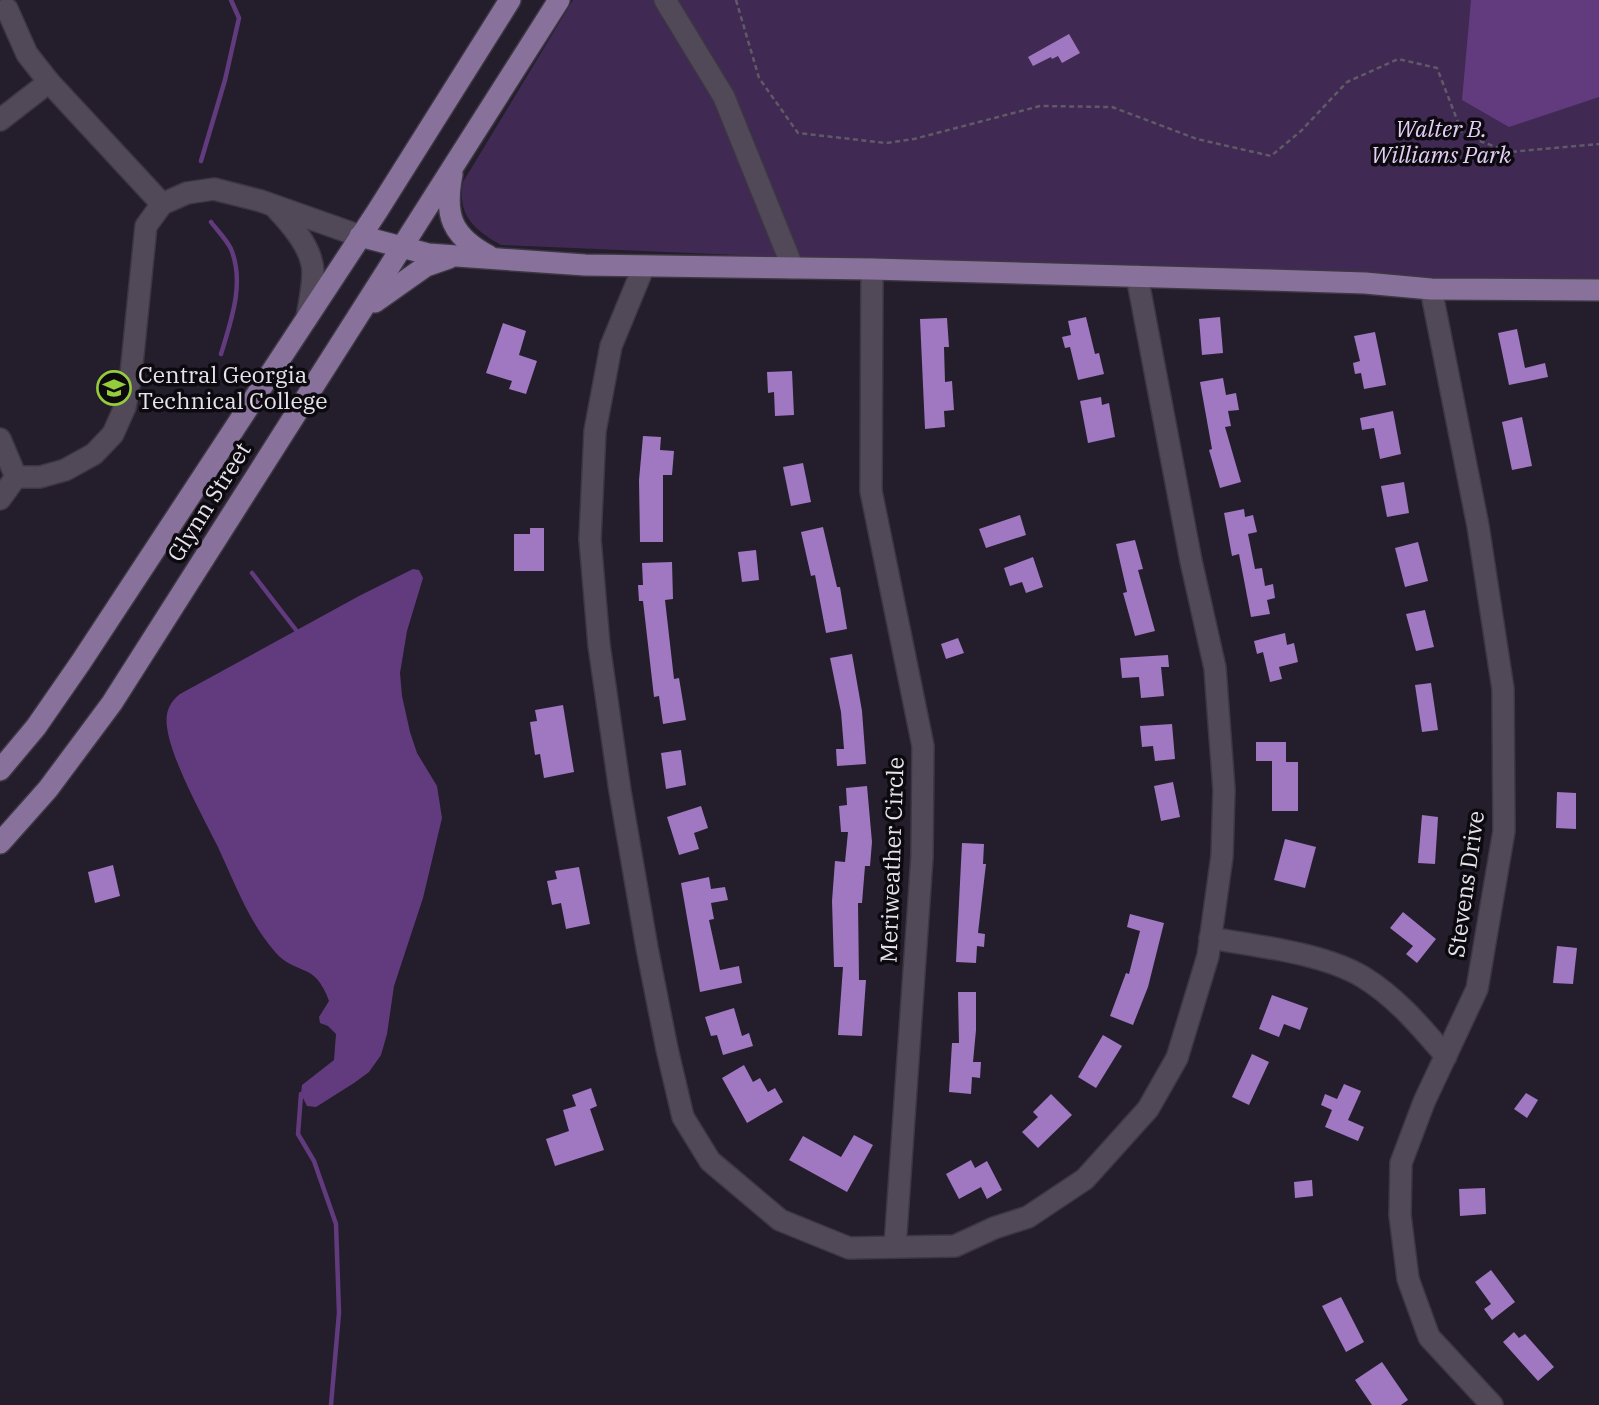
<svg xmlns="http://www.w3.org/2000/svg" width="1599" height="1405" viewBox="0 0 1599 1405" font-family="'IBM Plex Serif',serif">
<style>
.green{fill:#402953}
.water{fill:#613b7e}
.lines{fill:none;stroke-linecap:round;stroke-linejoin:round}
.stream{stroke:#613b7e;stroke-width:4.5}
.building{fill:#9f78c1}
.minor-casing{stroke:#3d3743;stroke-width:24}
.major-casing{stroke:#3d3743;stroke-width:24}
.path{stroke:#605a67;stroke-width:2.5;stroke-dasharray:5 3.5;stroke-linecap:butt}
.minor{stroke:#514958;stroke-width:21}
.major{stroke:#88729c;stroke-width:21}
.labels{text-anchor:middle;stroke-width:7;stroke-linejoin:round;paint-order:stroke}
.park-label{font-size:23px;font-style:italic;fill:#e3cff6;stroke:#0c090f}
.poi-label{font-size:23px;fill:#e7e3ec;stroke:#0c090f;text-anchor:start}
.street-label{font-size:23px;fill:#e7e3ec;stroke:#0c090f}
</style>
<rect width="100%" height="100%" fill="#241d2b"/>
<!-- green -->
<path class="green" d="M573,0h1026v285l-62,4 -1036,-44c-27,-15 -44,-30 -38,-63z"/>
<!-- water -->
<g class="water">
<polygon points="1471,0 1599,0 1599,97 1509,127 1462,100"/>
<path d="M413,569l6,1 4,8 -16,53 -7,42 2,23 8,36 7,21 20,33 5,32 -19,80 -29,88 -7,48 -6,21 -12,17 -15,11 -38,24 -9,-1 -6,-12 1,-9 32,-25 2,-26 -8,-8 -8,-3 -1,-6 10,-16c-14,-40 -32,-25 -53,-48 -27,-30 -42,-72 -59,-108 -15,-30 -46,-86 -50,-118 -2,-14 2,-24 13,-33l179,-98z"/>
</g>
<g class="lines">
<!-- stream -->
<g class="stream">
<polyline points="201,161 225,80 239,18 231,0"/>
<path d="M211,222c6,8 16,18 20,27 14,34 0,72 -10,105"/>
<polyline points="252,573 296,630"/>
<polyline points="301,1094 298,1134 314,1161 336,1224 339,1313 331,1405"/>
</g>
</g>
<!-- building -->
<g class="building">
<polygon points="1069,34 1080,53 1062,63 1058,56 1052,59 1051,57 1033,66 1028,57"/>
<polygon points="1086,317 1095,354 1099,353 1104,374 1078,380 1070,347 1065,348 1062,337 1071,335 1068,321"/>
<polygon points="1220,317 1223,353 1202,355 1199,319"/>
<polygon points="947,318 949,347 944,347 945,382 952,381 954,410 944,411 945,427 925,429 920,319"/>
<polygon points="503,323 526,331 519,355 537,361 526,394 509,389 512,381 486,373"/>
<polygon points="1517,329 1525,368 1545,363 1548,377 1509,385 1498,333"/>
<polygon points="1375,332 1386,385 1364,389 1361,373 1355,374 1353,363 1360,361 1354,336"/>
<polygon points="792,371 794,415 775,416 774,392 768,393 767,372"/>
<polygon points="1223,378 1226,395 1236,393 1239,410 1228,411 1231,426 1225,427 1241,482 1220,488 1209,450 1212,449 1200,382"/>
<polygon points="1101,397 1102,405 1109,403 1115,437 1088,443 1080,401"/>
<polygon points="1393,411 1401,454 1380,459 1374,428 1362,430 1360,418"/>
<polygon points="1522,417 1532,466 1512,470 1502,422"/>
<polygon points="643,436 661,437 660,450 674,451 672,475 663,475 663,542 640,542 639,480"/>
<polygon points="803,463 811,502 791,506 783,467"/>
<polygon points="1404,482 1409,513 1387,517 1381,486"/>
<polygon points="1244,509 1245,517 1253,515 1257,532 1248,534 1255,569 1262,568 1265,586 1273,584 1275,598 1267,600 1270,614 1251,617 1239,554 1232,556 1224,513"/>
<polygon points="1020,515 1026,535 986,548 979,529"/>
<polygon points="823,527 837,587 840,587 847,629 826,633 815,575 811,576 801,532"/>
<polygon points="530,528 544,528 544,571 514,571 514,534 530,534"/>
<polygon points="1135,540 1143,569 1138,570 1155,631 1135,636 1123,593 1127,592 1116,544"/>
<polygon points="1418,542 1428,581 1405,587 1395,548"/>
<polygon points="756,550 759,580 742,582 738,552"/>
<polygon points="1033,557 1043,587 1026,593 1022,582 1010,586 1004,568"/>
<polygon points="672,562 673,599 665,600 674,679 679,678 686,720 663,724 659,696 654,697 643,601 639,601 638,585 643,585 642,563"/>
<polygon points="1425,610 1434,647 1416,651 1406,614"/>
<polygon points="1285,633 1287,645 1294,643 1298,662 1279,667 1282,679 1270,682 1263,652 1257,654 1254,641"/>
<polygon points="958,638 964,653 946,659 941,644"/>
<polygon points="852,654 862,711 866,764 837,766 836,749 844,749 841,712 830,658"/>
<polygon points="1168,655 1169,667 1161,667 1164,696 1141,698 1139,677 1122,678 1120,658"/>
<polygon points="1431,683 1438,730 1422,732 1415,685"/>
<polygon points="563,705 574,772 544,778 540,754 535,755 530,722 537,721 535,710"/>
<polygon points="1172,724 1175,759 1155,761 1153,746 1142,747 1140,726"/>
<polygon points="1256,742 1286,742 1286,762 1298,762 1298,811 1272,811 1272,761 1256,761"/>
<polygon points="681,750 686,785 666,789 661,753"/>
<polygon points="1173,782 1180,817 1161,821 1154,786"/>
<polygon points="867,786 872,842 870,866 865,866 862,903 858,903 859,980 866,980 862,1036 838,1035 843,967 834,967 832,901 835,861 845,862 848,832 841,832 839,806 847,805 846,788"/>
<polygon points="1557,792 1576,793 1576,829 1556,828"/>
<polygon points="701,806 708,828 694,833 699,849 679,855 667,817"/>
<polygon points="1422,815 1438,817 1435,864 1418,863"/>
<polygon points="1285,839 1316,847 1305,888 1274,880"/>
<polygon points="962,843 984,844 983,864 986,864 978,933 985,934 984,947 977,946 976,963 956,962"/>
<polygon points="113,865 120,896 95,903 88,872"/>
<polygon points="579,867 590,924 566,929 561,903 552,905 547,881 557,879 555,871"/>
<polygon points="709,877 711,889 725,887 728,900 711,903 714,919 709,920 720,970 739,966 742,983 700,992 681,883"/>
<polygon points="1403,912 1436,939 1417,963 1406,954 1413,946 1390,928"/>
<polygon points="1130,914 1164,923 1148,987 1133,1025 1110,1016 1126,973 1129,974 1140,931 1127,927"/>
<polygon points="1557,946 1577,948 1573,984 1553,983"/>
<polygon points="958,992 976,992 976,1030 973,1062 981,1062 980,1078 972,1077 971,1094 949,1092 952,1043 959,1043"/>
<polygon points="1272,995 1308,1008 1300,1030 1284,1024 1279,1037 1259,1029"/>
<polygon points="734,1008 742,1036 749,1033 753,1046 723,1055 717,1035 711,1036 705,1017"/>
<polygon points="1103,1035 1122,1046 1096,1088 1078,1077"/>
<polygon points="1252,1054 1269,1062 1249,1105 1232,1097"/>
<polygon points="744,1065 753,1082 760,1078 768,1092 775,1088 783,1102 747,1123 722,1078"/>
<polygon points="1344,1084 1361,1091 1348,1120 1364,1127 1358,1141 1325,1127 1332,1110 1321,1105 1325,1094 1337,1099"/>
<polygon points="591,1088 597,1106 590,1109 604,1150 555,1166 546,1139 569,1131 563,1110 576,1106 572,1095"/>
<polygon points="1526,1093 1538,1100 1527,1118 1514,1109"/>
<polygon points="1051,1094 1072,1115 1038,1148 1022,1132 1038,1117 1033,1112"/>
<polygon points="854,1135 873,1145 847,1192 789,1160 803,1136 841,1157"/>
<polygon points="971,1160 975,1168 987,1161 1002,1190 987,1199 981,1187 959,1199 946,1174"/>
<polygon points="1312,1180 1313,1196 1295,1198 1294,1182"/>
<polygon points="1485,1188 1486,1214 1460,1216 1459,1189"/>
<polygon points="1491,1270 1515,1302 1492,1320 1484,1309 1491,1304 1475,1282"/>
<polygon points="1341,1297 1364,1342 1346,1352 1322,1306"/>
<polygon points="1514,1332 1519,1338 1525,1334 1554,1367 1538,1381 1503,1342"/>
<polygon points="1382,1362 1408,1400 1401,1405 1372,1405 1355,1380"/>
</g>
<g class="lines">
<!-- minor casing -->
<g class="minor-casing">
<g id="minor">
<polyline points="665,0 724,97 793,268"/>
<polyline points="7,9 27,54 49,82 162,204"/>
<polyline points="0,120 49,82"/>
<path d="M274,206c16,17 39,42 39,67 0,15 -4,31 -6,45"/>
<polyline points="644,266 611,346 595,431 590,539 599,645 620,791 647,948 667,1049 683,1117 710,1161 780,1220 849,1248 955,1246 994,1228 1028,1217 1085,1179 1148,1109 1177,1058 1208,956 1222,856 1224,790 1215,668 1191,561 1137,276"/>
<polyline points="872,269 871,491 923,746 922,857 895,1247"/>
<polyline points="1431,289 1478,526 1503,689 1504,831 1477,989 1424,1102 1401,1163 1400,1215 1408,1279 1429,1337 1492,1405"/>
<polyline points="0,439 16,477 40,477 65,470 94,454 113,434 125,407 131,374 146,226 162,204 187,193 214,189 261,201 360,236"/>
<polyline points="0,499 16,477"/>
<path d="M1210,938c47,8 113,15 153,39 33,20 58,50 83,79"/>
</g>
</g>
<!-- major casing -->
<g class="major-casing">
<g id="major">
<path d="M452,174c-8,41 -1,62 37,82"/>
<polyline points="360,236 428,254 585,265 872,269 1268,280 1365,283 1431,289 1599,290"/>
<polyline points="375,302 426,266 449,258"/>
<polyline points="0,770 36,727 81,662 378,210 510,0"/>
<polyline points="0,843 48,789 112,703 559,0"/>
</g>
</g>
<!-- path -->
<polyline class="path" points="736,0 759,78 798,133 886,143 914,139 1040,106 1112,107 1197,139 1271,156 1301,131 1347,82 1398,59 1437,68 1463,135 1510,152 1599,144"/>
<!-- minor -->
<use href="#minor" class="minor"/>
<!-- major -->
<use href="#major" class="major"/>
</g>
<!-- icons -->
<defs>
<g id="university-ring" transform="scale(1.75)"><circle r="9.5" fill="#0c090f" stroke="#95cc3b" stroke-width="1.5"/><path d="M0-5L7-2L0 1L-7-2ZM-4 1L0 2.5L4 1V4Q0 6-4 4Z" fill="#95cc3b"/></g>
</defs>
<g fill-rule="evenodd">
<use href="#university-ring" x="114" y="388"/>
</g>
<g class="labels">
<!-- park labels -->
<g class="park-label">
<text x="1441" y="137">Walter B.<tspan x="1441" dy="26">Williams Park</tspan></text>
</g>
<!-- poi labels -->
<g class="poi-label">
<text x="138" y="383">Central Georgia<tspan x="138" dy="26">Technical College</tspan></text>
</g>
<!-- street labels -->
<g class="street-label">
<text transform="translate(209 502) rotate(-58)" y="8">Glynn Street</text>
<text transform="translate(892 860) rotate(-88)" y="8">Meriweather Circle</text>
<text transform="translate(1466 884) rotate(-82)" y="8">Stevens Drive</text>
</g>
</g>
</svg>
